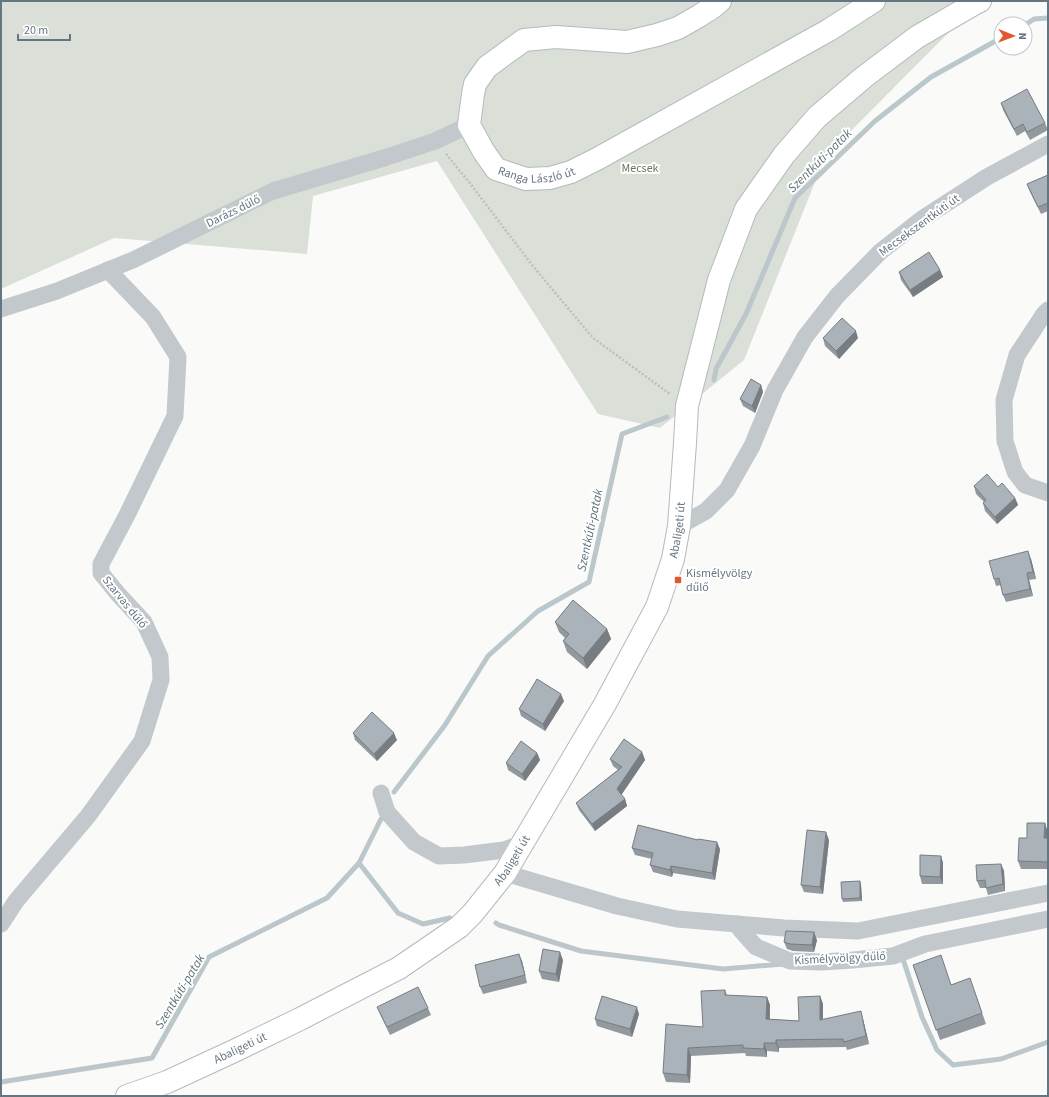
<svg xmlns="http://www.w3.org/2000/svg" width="1049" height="1097" viewBox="0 0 1049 1097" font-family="'Source Sans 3',sans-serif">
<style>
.green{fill:#dadfd7}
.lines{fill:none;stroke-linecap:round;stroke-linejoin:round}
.stream{stroke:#bbc7cb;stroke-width:5}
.secondary-casing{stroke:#b3babf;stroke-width:24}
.path{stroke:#bbbfc2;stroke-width:2.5;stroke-dasharray:2 2;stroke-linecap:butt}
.street{stroke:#c3c8cc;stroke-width:17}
.secondary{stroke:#fff;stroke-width:22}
.wall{fill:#929a9f}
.shaded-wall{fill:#777d82}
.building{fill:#aab3b9;stroke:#777d82}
.poi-dot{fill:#e4572e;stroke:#fff;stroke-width:1.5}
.labels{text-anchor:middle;stroke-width:4;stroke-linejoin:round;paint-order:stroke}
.street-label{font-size:12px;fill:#657683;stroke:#fff}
.park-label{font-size:12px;fill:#687a64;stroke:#fff}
.poi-label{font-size:12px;fill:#657683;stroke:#fff;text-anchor:start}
.water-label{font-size:13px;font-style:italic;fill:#60757c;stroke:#fff}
</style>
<rect width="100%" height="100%" fill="#fafaf8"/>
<!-- green -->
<polygon class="green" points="1,1 980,1 825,157 744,360 660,428 598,414 437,161 313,196 307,254 114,238 1,289"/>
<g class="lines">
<!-- stream -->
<g class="stream">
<polyline points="1025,25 1034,19 1048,18"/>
<polyline points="714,380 716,369 746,314 795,198 875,121 931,77 1001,38"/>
<polyline points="394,792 445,725 488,656 538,611 589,582 622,434 667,417"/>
<polyline points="359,863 398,913 423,924 450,918"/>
<polyline points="496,923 499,925 581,951 723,969 783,964"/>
<polyline points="900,960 903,959 922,1017 937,1050 953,1065 1001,1059 1048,1042"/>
<polyline points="1,1082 152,1058 209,957 327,898 359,863 381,819"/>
</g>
<!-- secondary casing -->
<g class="secondary-casing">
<g id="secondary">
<path id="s1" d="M720,1l-7,6 -14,9 -21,12 -21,7 -30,7 -71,-5 -32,3 -37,27 -12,17 -2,10 -4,31 15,27 12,17 30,10 24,-1 21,-6 26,-13 232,-129 45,-29"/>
<path id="s2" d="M127,1096l40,-14 67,-31 66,-32 99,-51 60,-41 14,-14 32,-40 100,-169 30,-56 22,-41 16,-48 6,-33 6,-83 2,-37 32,-126 27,-71 38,-54 33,-38 47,-40 53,-40 57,-33 6,-3"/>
</g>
</g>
<!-- path -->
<polyline class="path" points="446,154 469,182 532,265 593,338 670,394"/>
<!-- street -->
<g class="street">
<polyline points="1,309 57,291 133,260 273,191 384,158 435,141 469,125"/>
<polyline points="1048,310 1044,314 1017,355 1004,400 1005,441 1015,472 1025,485 1048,493"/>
<polyline points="679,526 706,511 727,490 752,446 775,390 805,337 837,296 880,252 922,219 987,177 1048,144"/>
<polyline points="381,793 387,812 414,842 439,856 464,855 504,850 523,843"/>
<polyline points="505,873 617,906 677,919 784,928 858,931 1048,893"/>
<polyline points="1,924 16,901 88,816 142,741 161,680 160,657 144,622 118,594 101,573 101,564 127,515 175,416 178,357 153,317 108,270"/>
<polyline points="737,924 740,929 756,947 790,961 822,962 853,960 893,956 925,944 1048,919"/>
</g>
<!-- secondary -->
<use href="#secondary" class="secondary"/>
</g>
<!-- wall -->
<g class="wall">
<polygon points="1001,103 1045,123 1048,130 1030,140 1025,131 1017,136 1003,110"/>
<polygon points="1048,175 1048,211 1041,214 1030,192 1027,184"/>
<polygon points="940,270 943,277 913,297 901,280 899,272"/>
<polygon points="823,338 858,338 839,359 825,346"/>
<polygon points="761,385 763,392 755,413 743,406 740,399"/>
<polygon points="974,486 998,487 1015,498 1018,505 997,524 985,511 983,503 984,502 976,494"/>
<polygon points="1031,559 1036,579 1029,580 1033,596 1006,602 1003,595 1001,585 996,586 994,579"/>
<polygon points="555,622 607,629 611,639 587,669 567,652 563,641 565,638 559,632"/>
<polygon points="564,701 545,731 521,716 519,709"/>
<polygon points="353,733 397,740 377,761 355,740"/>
<polygon points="642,752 645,760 621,795 625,799 627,806 595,831 579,810 576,803 618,770 613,766 610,759"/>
<polygon points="537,753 540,760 525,781 508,770 506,763"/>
<polygon points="1045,823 1047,830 1047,838 1048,838 1048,869 1021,869 1018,861 1027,838"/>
<polygon points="829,840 823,894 804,892 801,885"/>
<polygon points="632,848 720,849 715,880 673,873 672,877 653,872 650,865 652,859 635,855"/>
<polygon points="941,856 943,863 943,884 922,884 920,876"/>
<polygon points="1001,864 1004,871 1005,891 988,895 986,888 980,888 977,881"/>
<polygon points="860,881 861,885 862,901 843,902 842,899"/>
<polygon points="817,940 814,952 793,951 787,949 784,942"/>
<polygon points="563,960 559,982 542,979 539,971"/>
<polygon points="522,961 527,983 483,994 480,987"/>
<polygon points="913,965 951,985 970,978 986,1024 940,1040"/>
<polygon points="725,990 727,995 767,997 770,1005 770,1019 799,1021 820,996 823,1004 823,1020 863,1019 869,1044 847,1050 846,1047 779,1048 779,1052 767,1051 767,1057 746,1056 745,1053 691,1056 690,1083 666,1082 663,1073 703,1027"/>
<polygon points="377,1007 428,1008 431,1015 390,1035 380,1014"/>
<polygon points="639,1014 632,1037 597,1026 595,1019"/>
</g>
<!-- shaded-wall -->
<g class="shaded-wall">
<polygon points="940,270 943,277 913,297 910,290"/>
<polygon points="856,331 858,338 839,359 836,351"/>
<polygon points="761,385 763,392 755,413 752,406"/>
<polygon points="1015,498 1018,505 997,524 995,517"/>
<polygon points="1028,551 1031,559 1036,579 1033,572"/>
<polygon points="1027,573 1029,580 1033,596 1030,589"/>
<polygon points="607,629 611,639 587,669 583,658"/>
<polygon points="561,694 564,701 545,731 543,724"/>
<polygon points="394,733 397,740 377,761 374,754"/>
<polygon points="642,752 645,760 620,797 617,789"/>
<polygon points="537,753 540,760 525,781 522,774"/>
<polygon points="625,799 627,806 595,831 592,824"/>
<polygon points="1045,823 1047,830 1047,845 1044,838"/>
<polygon points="826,832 829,840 823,894 820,887"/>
<polygon points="717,842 720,849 715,880 712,873"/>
<polygon points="941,856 943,863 943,884 940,877"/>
<polygon points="1001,864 1004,871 1005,891 1003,884"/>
<polygon points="671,866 673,873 672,877 670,870"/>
<polygon points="860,881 861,885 862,901 860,898"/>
<polygon points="814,932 817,940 814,952 812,945"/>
<polygon points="560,952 563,960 559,982 556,974"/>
<polygon points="519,954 522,961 527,983 525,975"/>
<polygon points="820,996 823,1004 823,1029 820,1020"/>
<polygon points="767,997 770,1005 769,1027 766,1019"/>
<polygon points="637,1007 639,1014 632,1037 630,1029"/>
<polygon points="861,1011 863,1019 869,1044 866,1036"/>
<polygon points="776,1040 779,1048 779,1052 776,1043"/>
<polygon points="764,1043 767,1051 767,1057 764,1049"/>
<polygon points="688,1048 691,1056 690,1083 687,1075"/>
</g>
<!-- building -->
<g class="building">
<polygon points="1027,89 1045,123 1027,132 1023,124 1014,129 1001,103"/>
<polygon points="1048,175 1048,203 1038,207 1027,184"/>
<polygon points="929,252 940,270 910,290 899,272"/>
<polygon points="842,318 856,331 836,351 823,338"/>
<polygon points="751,379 761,385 752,406 740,399"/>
<polygon points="987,474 998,487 1002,483 1015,498 995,517 983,503 986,500 974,486"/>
<polygon points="1028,551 1033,572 1027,573 1030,589 1003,595 999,578 994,579 989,561"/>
<polygon points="573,600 607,629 583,658 563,641 569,634 555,622"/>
<polygon points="537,679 561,694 543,724 519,709"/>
<polygon points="372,712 394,733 374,754 353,733"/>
<polygon points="624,739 642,752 617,789 625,799 592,824 576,803 622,767 610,759"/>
<polygon points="521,741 537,753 522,774 506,763"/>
<polygon points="1027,823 1045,823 1044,838 1048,838 1048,862 1018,861 1019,838 1027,838"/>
<polygon points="638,825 698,840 698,839 717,842 712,873 671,866 670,870 650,865 653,853 632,848"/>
<polygon points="807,830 826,832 820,887 801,885"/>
<polygon points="920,855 941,856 940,877 920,876"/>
<polygon points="1001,864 1003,884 986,888 985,880 977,881 976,865"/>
<polygon points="860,881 860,898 842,899 841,882"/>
<polygon points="786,931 814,932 812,945 790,944 784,942"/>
<polygon points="543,949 560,952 556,974 539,971"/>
<polygon points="519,954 525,975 480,987 475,965"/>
<polygon points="941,955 951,985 970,978 982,1013 936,1030 913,965"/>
<polygon points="418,987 428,1008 387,1027 377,1007"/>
<polygon points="725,990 725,995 767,997 766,1019 799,1021 798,997 820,996 820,1020 861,1011 866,1036 844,1042 843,1039 776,1040 776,1043 764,1043 764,1049 743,1048 743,1045 688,1048 687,1075 663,1073 666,1024 703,1027 701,991"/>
<polygon points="602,996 637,1007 630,1029 595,1019"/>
</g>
<!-- markers -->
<rect class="poi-dot" x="674" y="576" width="8" height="8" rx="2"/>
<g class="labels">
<!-- street labels -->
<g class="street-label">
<text dy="4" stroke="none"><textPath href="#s1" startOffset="408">Ranga László út</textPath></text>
<text transform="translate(233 211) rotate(-26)" y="4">Darázs dűlő</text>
<text transform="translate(919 225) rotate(-36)" y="4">Mecsekszentkúti út</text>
<text dy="4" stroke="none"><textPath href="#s2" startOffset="831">Abaligeti út</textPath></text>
<text transform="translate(125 602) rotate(51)" y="4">Szarvas dűlő</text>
<text dy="4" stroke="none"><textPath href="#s2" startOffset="459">Abaligeti út</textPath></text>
<text transform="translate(840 958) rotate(-3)" y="4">Kismélyvölgy dűlő</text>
<text dy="4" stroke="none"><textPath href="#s2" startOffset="123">Abaligeti út</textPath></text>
</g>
<!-- park labels -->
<g class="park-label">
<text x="640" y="172">Mecsek</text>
</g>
<!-- poi labels -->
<g class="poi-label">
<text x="686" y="577">Kismélyvölgy<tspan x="686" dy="14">dűlő</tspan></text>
</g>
<!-- water labels -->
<g class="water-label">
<text transform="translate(819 160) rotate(-45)" y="5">Szentkúti-patak</text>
<text transform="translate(589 530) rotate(-78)" y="5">Szentkúti-patak</text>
<text transform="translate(179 991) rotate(-59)" y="5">Szentkúti-patak</text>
</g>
</g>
<!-- border -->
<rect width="1049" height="1097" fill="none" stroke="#657683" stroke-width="4"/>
<!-- north arrow -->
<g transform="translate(1013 36) rotate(91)"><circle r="19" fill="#ffffff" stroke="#c1c8cd"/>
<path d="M0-3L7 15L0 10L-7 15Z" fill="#e4572e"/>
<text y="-6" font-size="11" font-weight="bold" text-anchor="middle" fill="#657683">N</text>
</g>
<!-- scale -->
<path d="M18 34v6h52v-6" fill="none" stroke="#657683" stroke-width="2"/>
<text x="24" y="34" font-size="12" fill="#657683" stroke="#ffffff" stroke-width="3" paint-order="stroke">20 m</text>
</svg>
